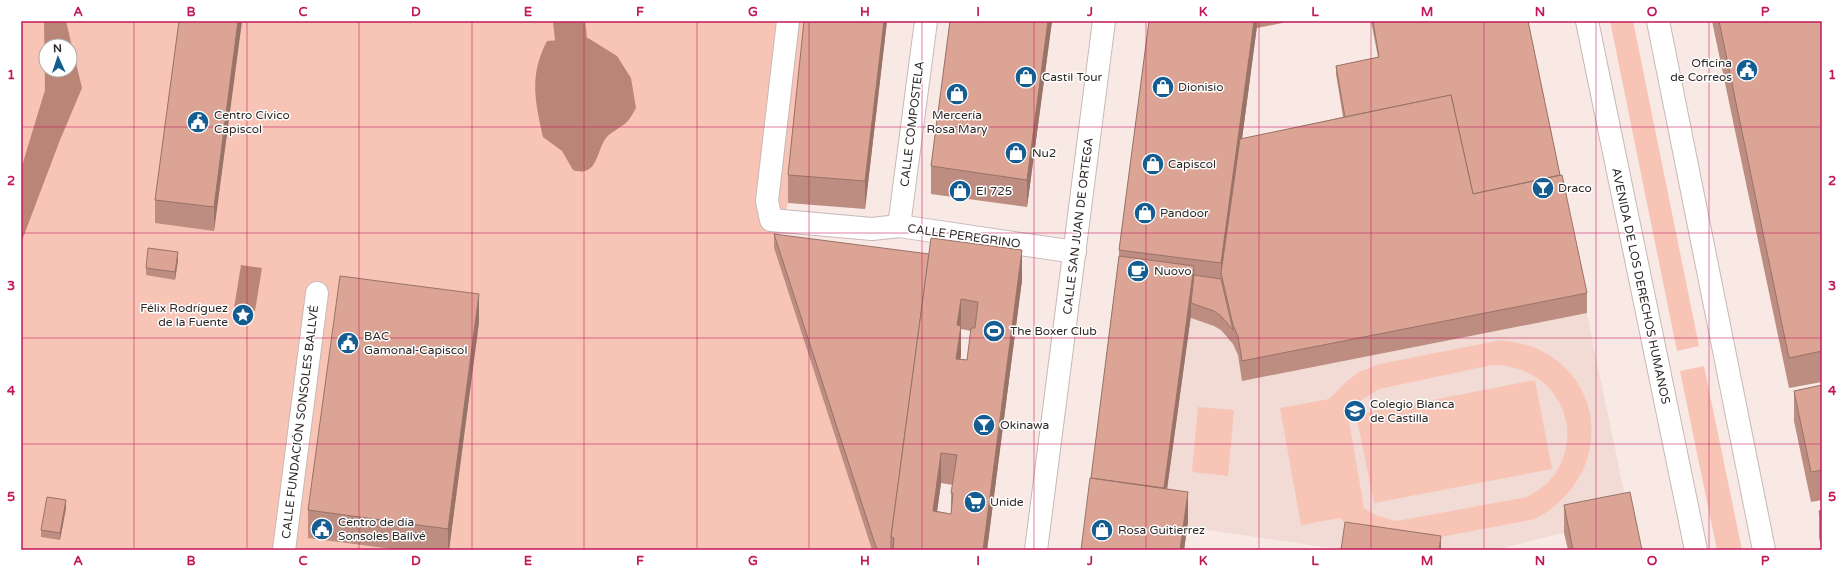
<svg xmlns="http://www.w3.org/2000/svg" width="1843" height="571" viewBox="0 0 1843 571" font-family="'Varela Round',sans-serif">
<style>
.built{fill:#f2dbd5}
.green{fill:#f7c4b6;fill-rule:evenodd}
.water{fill:#ba8576;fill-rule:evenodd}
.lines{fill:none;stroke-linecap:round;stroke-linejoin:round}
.canal{stroke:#ba8576;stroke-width:32}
.minor-casing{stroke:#c7b9b5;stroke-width:24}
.minor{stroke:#fff;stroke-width:22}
.wall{fill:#bc8d80;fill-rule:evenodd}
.shaded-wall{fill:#997368}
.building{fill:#dba495;stroke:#997368;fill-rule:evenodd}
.grid{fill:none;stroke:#c2185b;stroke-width:1;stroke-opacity:0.55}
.labels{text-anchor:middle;stroke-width:3;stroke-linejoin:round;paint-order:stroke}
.poi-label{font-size:12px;fill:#2e2927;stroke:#fff;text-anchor:start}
.street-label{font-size:12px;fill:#2e2927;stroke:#fff}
.neatline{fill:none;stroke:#c2185b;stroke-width:1.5}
.grid-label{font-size:13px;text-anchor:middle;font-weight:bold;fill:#c2185b}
</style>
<rect width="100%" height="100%" fill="#f8e9e5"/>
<!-- built -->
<polygon class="built" points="1562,195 1630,520 1554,535 1496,550 1344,550 1188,527 1188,522 1163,518 1119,280"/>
<!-- green -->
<g class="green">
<path d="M21,21h161l32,210 28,-210h565l-19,182 -14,45 98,302h-423l-140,-12 89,12h-377zM46,46h24v24h-24z"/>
<polygon points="1610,21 1633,21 1699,346 1677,351"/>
<path d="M1501,340c14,2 28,4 41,11 71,38 63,132 -7,168l-137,26 -45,-15 -13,-12 -39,7 -21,-117 49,-9 17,-17 13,-10 21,-8zM1492,365c59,-1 96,58 63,109 -7,10 -17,17 -28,23l-130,24c-12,-2 -23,-6 -33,-13l-16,-93 9,-12 22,-14z"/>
<polygon points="1704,366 1742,550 1717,550 1680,371"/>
<polygon points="1535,380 1552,469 1374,503 1356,415"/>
<polygon points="1198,407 1234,410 1228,476 1192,472"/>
</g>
<!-- water -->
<g class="water">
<path d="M44,21h22l16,67 -22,52 -39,103v-74l24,-79zM46,46h24v24h-24z"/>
<path d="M588,38l29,18 14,22 5,30c-3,5 -6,11 -10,15 -6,5 -15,9 -20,15 -10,13 -8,40 -33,32l-11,-19 -19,-14c-8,-36 -14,-62 4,-96z"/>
<polygon points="241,265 262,268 255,311 234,308"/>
</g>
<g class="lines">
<!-- canal -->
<polyline class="canal" points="569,21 571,39"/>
<!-- minor casing -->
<g class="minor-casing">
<g id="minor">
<polyline points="788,21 767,201 771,220 872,229 899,226 1075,252"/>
<polyline points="1587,21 1696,550"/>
<polyline points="1658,21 1764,550"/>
<polyline points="899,226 926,21"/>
<polyline points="284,550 317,293"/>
<polyline points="1036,550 1104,21"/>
</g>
</g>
<!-- minor -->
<use href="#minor" class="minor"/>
</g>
<!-- wall -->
<g class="wall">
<polygon points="179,21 242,21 214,231 155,223 155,200"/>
<polygon points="804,21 887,21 865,209 788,203 788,175"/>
<polygon points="950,21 1052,21 1027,207 931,194 931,166"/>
<polygon points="1149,21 1292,21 1257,28 1257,26 1242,139 1343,117 1336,74 1336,66 1378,57 1371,21 1528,21 1560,175 1587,293 1587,313 1242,381 1238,355 1233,344 1221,330 1214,326 1191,318 1191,315 1167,489 1188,522 1184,550 1081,550 1091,478 1119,256 1119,250"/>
<polygon points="1712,21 1822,21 1822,382 1789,388"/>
<path d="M774,234l248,46 -35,270h-115l-98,-302zM961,329l10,2 -4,29 -7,-1zM941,483l12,2 -2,8v21l-14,-3z"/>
<polygon points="178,260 175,280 146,275 146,268"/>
<polygon points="479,322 449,550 399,550 308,538 308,510"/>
<polygon points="1822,385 1822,500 1811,502 1794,421 1794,391"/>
<polygon points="1564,505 1642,550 1568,550 1564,533"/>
<polygon points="66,508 60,540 41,537 41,530"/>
<polygon points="1822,510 1822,550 1819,538 1819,511"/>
</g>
<!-- shaded-wall -->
<g class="shaded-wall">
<polygon points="238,21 242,21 214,231 214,207"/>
<polygon points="884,21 887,21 865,209 865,181"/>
<polygon points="1048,21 1052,21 1027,207 1027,180"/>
<polygon points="1254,21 1257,21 1257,26 1223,281 1221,273 1221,263"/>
<polygon points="1022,250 1022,280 987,550 983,550"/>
<polygon points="178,252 178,260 175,280 175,272"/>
<polygon points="1194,266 1194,290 1191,303 1191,315 1163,518 1163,494"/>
<polygon points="479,294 479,322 449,550 448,550 448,529"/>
<polygon points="961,299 961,356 956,389 957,325"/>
<polygon points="941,453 941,483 933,541 933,511"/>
<polygon points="1188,492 1188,522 1184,550 1180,550"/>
<polygon points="66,500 66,508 60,540 60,533"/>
<polygon points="1441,536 1441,550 1439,550"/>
</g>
<!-- building -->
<g class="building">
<polygon points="179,21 238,21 214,207 155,200"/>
<polygon points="804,21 884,21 865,181 788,175"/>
<polygon points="950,21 1048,21 1027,180 931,166"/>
<polygon points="1149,21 1254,21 1221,263 1119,250"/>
<polygon points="1373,21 1528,21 1560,175 1473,194 1451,95 1345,117 1336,66 1379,57"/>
<polygon points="1719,21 1822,21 1822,351 1789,358"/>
<polygon points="1451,95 1473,194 1562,175 1587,293 1242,361 1238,336 1233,325 1221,273 1240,139"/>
<polygon points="774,234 929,254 891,537 891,550 877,550"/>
<path d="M931,238l91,12 -39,300h-90l1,-12 -3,-1zM961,299l17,3 -3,26h-4l-4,32 -11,-1 5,-33 -4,-1zM941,453l16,2 -6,38h2l-2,21 -18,-3z"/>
<polygon points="148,248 178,252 175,272 146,268"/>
<polygon points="1119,256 1194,266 1164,488 1091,478"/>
<polygon points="1194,275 1221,279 1233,330 1221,316 1214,311 1191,303"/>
<polygon points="340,276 479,294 448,529 308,510"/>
<polygon points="1822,385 1822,470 1811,472 1794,391"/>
<polygon points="1090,478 1188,492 1180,550 1081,550"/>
<polygon points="1630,492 1642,550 1573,550 1564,505"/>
<polygon points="47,497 66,500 60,533 41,530"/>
<polygon points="1822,510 1822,524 1819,511"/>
<polygon points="1345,522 1441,536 1439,550 1341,550"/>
</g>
<!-- grid -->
<path class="grid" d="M134,21v529M247,21v529M359,21v529M472,21v529M584,21v529M697,21v529M809,21v529M922,21v529M1034,21v529M1146,21v529M1259,21v529M1371,21v529M1484,21v529M1596,21v529M1709,21v529M21,127h1801M21,233h1801M21,338h1801M21,444h1801"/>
<!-- icons -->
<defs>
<g id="civic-disc" transform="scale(1.15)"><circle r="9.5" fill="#155d91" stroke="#fff"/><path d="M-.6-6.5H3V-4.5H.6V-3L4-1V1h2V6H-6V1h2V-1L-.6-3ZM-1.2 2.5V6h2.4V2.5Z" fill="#fff"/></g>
<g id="shop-disc" transform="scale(1.15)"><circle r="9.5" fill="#155d91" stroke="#fff"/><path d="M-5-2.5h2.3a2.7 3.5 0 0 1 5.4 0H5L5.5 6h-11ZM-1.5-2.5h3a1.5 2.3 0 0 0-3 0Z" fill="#fff"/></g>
<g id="bar-disc" transform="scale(1.15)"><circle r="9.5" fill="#155d91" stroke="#fff"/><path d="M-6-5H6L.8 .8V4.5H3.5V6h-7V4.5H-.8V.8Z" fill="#fff"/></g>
<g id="cafe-disc" transform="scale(1.15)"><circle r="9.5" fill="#155d91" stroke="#fff"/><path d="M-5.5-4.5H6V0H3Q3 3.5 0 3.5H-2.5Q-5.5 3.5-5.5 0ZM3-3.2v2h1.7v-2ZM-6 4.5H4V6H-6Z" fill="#fff"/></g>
<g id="sight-disc" transform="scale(1.15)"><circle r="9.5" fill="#155d91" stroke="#fff"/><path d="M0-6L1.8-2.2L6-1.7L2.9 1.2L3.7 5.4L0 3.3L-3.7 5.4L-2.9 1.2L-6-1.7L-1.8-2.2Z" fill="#fff"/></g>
<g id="stadium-disc" transform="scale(1.15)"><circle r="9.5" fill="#155d91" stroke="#fff"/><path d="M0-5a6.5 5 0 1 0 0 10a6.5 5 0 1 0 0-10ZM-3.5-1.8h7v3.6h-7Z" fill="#fff"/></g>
<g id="school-disc" transform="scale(1.15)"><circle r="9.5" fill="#155d91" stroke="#fff"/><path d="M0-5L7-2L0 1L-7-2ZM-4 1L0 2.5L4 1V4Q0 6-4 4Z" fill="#fff"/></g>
<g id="supermarket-disc" transform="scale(1.15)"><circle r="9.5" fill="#155d91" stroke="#fff"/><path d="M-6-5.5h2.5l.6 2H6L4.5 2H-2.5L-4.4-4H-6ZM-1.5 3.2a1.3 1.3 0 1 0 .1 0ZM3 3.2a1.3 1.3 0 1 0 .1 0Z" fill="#fff"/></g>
</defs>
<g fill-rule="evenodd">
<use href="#civic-disc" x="1747" y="70"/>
<use href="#shop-disc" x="1026" y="77"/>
<use href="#shop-disc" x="1163" y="87"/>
<use href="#shop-disc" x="957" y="94"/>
<use href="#civic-disc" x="198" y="122"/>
<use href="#shop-disc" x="1016" y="153"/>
<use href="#shop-disc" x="1153" y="164"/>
<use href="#bar-disc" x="1543" y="188"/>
<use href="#shop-disc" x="960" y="191"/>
<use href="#shop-disc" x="1145" y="213"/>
<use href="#cafe-disc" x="1138" y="271"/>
<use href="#sight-disc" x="243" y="315"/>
<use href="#stadium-disc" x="994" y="331"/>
<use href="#civic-disc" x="348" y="343"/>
<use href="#school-disc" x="1355" y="411"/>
<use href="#bar-disc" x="984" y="425"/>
<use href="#supermarket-disc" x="975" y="502"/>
<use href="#civic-disc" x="322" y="529"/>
<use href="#shop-disc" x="1102" y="530"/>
</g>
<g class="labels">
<!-- poi labels -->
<g class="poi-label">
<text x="1732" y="67" text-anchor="end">Oficina<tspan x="1732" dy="14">de Correos</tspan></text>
<text x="1042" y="81">Castil Tour</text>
<text x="1178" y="91">Dionisio</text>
<text x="214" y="119">Centro Cívico<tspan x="214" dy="14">Capiscol</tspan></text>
<text x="957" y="119" text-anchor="middle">Mercería<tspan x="957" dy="14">Rosa Mary</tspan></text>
<text x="1032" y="157">Nu2</text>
<text x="1168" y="168">Capiscol</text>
<text x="1558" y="192">Draco</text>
<text x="976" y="195">El 725</text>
<text x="1160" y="217">Pandoor</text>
<text x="1154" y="275">Nuovo</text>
<text x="228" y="312" text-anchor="end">Félix Rodríguez<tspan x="228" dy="14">de la Fuente</tspan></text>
<text x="1010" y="335">The Boxer Club</text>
<text x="364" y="340">BAC<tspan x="364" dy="14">Gamonal-Capiscol</tspan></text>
<text x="1370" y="408">Colegio Blanca<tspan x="1370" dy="14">de Castilla</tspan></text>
<text x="1000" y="429">Okinawa</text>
<text x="990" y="506">Unide</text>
<text x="338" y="526">Centro de día<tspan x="338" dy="14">Sonsoles Ballvé</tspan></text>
<text x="1118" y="534">Rosa Guitierrez</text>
</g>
<!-- street labels -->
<g class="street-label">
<text transform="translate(912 124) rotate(-83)" y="4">CALLE COMPOSTELA</text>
<text transform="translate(1078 226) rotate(-83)" y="4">CALLE SAN JUAN DE ORTEGA</text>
<text transform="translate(964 236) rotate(8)" y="4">CALLE PEREGRINO</text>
<text transform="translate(1641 286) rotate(78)" y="4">AVENIDA DE LOS DERECHOS HUMANOS</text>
<text transform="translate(300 422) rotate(-83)" y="4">CALLE FUNDACIÓN SONSOLES BALLVÉ</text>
</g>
</g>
<!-- border -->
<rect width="1843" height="571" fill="none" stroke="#ffffff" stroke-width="44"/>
<!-- north arrow -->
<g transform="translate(58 58) rotate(357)"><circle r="19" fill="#ffffff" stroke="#aba9a9"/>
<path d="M0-3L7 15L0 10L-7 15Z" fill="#155d91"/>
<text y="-6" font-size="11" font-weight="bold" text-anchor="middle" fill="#2e2927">N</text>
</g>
<rect x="22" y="22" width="1799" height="527" class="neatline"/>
<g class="grid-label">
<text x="78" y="16">A</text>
<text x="191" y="16">B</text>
<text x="303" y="16">C</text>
<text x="416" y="16">D</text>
<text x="528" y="16">E</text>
<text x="640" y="16">F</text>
<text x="753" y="16">G</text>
<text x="865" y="16">H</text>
<text x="978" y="16">I</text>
<text x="1090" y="16">J</text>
<text x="1203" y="16">K</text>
<text x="1315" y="16">L</text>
<text x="1427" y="16">M</text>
<text x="1540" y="16">N</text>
<text x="1652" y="16">O</text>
<text x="1765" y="16">P</text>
<text x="11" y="79">1</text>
<text x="1832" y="79">1</text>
<text x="11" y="185">2</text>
<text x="1832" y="185">2</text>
<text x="11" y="290">3</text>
<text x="1832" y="290">3</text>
<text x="11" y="395">4</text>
<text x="1832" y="395">4</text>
<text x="11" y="501">5</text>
<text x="1832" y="501">5</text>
<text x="78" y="565">A</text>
<text x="191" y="565">B</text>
<text x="303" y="565">C</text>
<text x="416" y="565">D</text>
<text x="528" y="565">E</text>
<text x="640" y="565">F</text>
<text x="753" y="565">G</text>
<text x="865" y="565">H</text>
<text x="978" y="565">I</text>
<text x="1090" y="565">J</text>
<text x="1203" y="565">K</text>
<text x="1315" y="565">L</text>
<text x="1427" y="565">M</text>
<text x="1540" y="565">N</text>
<text x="1652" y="565">O</text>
<text x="1765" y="565">P</text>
</g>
</svg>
